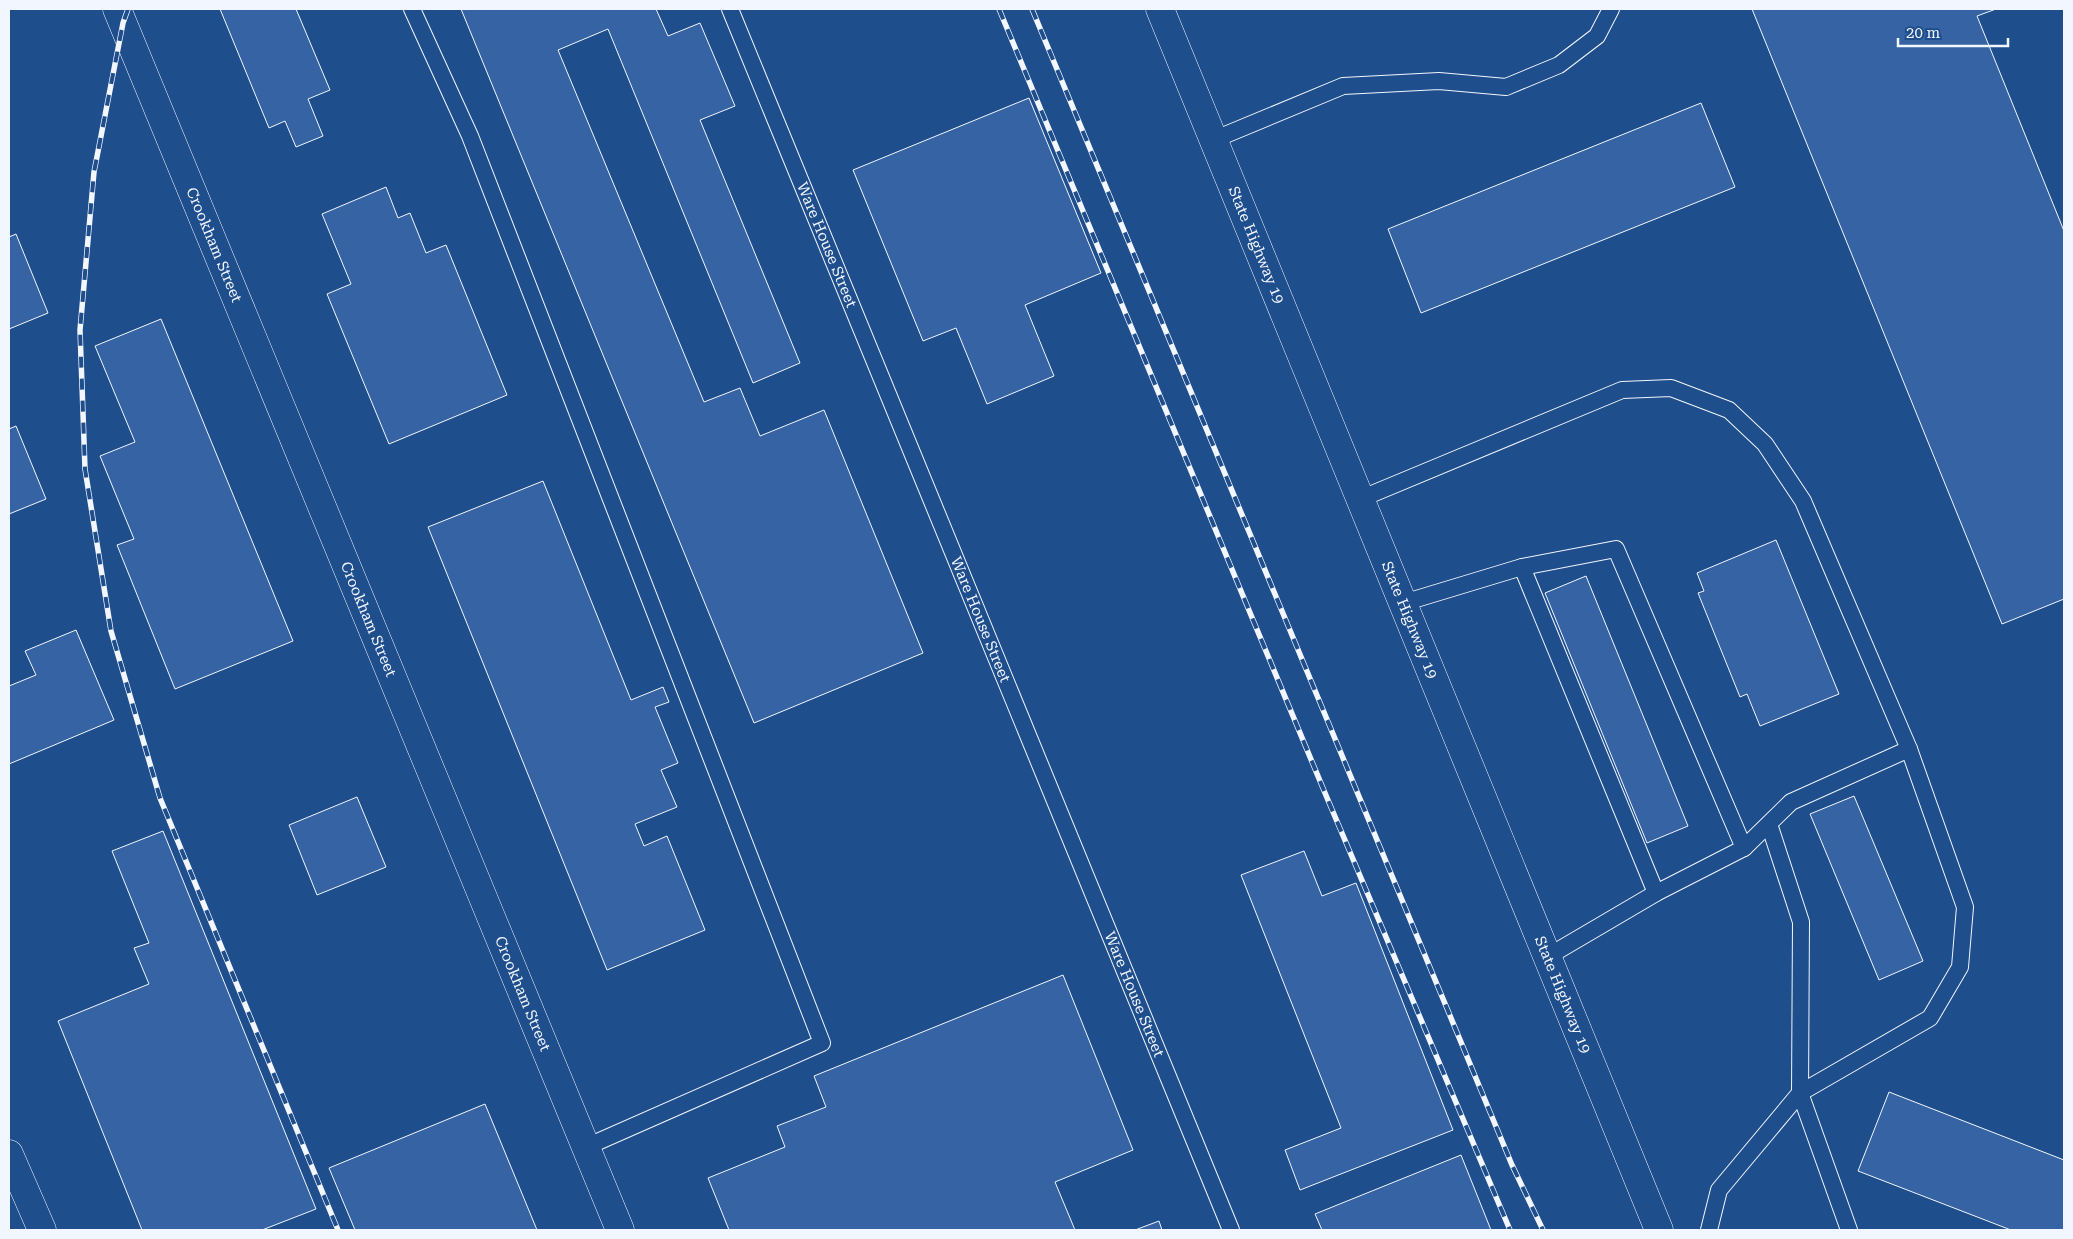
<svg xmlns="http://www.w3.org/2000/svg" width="2073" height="1239" viewBox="0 0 2073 1239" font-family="'Roboto Serif',serif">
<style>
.building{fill:#3563a3;stroke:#f2f6ff}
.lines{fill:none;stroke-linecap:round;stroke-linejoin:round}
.service-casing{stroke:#f2f6ff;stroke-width:18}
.minor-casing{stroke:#f2f6ff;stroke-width:29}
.primary-casing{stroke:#f2f6ff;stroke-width:29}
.service{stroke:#1f4e8c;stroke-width:16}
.minor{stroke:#1f4e8c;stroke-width:28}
.primary{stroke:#1f4e8c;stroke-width:28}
.rail-casing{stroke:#f2f6ff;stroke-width:5.5}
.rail{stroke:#1f4e8c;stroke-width:4;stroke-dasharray:11;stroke-linecap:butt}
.labels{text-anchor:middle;stroke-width:4;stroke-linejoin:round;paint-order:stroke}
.street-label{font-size:15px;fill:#f2f6ff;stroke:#1f4e8c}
</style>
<rect width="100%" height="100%" fill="#1f4e8c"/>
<!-- building -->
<g class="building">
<polygon points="220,9 296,9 330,90 308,99 323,136 296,147 285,121 269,128"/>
<polygon points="461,9 656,9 668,36 700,23 735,106 700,120 800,363 753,383 608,29 558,50 704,402 740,388 760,436 824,410 923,653 754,723"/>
<polygon points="1752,9 1996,9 1977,16 2064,231 2064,599 2002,624"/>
<polygon points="1029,98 1101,273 1025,305 1054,376 987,404 956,328 923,341 853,170"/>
<polygon points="1701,103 1735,187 1421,313 1388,229"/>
<polygon points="386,187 398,218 410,213 426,253 446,245 507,395 389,444 327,294 351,284 322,214"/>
<polygon points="16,234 48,313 9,329 9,237"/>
<polygon points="161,319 293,641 175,689 117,545 134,539 100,456 135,442 95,346"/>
<polygon points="16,426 46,499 9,514 9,429"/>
<polygon points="543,481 631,700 663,687 669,702 655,707 678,763 661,770 677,807 635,824 644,846 667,836 705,930 607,970 428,527"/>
<polygon points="1776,540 1839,694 1760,726 1747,694 1740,697 1698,593 1704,591 1697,573"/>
<polygon points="1586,576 1688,826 1647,843 1545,593"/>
<polygon points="76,630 114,720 9,764 9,686 36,675 25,651"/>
<polygon points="1854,796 1923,961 1879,980 1810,814"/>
<polygon points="357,797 386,867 317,895 289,825"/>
<polygon points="163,831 316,1209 262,1230 142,1230 58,1021 149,984 134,948 149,943 112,851"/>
<polygon points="1304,851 1322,896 1356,883 1453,1130 1300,1190 1285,1150 1341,1128 1241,875"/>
<polygon points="1063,975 1133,1150 1055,1182 1075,1230 729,1230 708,1178 785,1147 777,1126 826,1107 814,1076"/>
<polygon points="1889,1092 2064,1160 2064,1230 2011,1230 1858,1171"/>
<polygon points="485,1104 537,1230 355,1230 329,1168"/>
<polygon points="1461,1155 1491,1230 1322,1230 1315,1214"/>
<polygon points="1159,1221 1162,1230 1135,1230"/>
</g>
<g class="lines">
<!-- service casing -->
<g class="service-casing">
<g id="service">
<polyline points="412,9 470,136 822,1043 586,1147"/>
<path id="s1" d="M730,9l501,1221"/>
<polyline points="1213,140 1343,86 1439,81 1506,87 1559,65 1597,36 1611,9"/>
<polyline points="1360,499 1622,390 1671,388 1729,410 1765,444 1803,501 1909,749 1791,802 1744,848"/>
<polyline points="1522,567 1616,549 1744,848 1656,893"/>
<polyline points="1403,603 1522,567 1656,893 1547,957"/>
<polyline points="1769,824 1801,922 1800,1093 1849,1230"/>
<polyline points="1709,1230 1719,1190 1800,1093 1930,1018 1960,967 1965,907 1909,749"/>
</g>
</g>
<!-- minor casing -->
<g class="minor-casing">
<g id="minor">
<path id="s2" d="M117,9l503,1221"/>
<polyline points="9,1154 42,1230"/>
</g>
</g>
<!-- primary casing -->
<g class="primary-casing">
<g id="primary">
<path id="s3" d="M1160,9l499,1221"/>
</g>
</g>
<!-- service -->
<use href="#service" class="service"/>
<!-- minor -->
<use href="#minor" class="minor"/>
<!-- primary -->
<use href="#primary" class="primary"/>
<!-- rail casing -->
<g class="rail-casing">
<g id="rail">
<polyline points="128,9 123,23 94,172 80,330 85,469 111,631 160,798 338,1230"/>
<polyline points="999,9 1325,793 1510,1230"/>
<polyline points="1032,9 1512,1165 1543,1230"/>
</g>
</g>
<!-- rail -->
<use href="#rail" class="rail"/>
</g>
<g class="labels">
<!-- street labels -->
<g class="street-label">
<text dy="5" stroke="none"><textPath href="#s2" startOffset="255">Crookham Street</textPath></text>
<text dy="5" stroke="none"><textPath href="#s1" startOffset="255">Ware House Street</textPath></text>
<text dy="5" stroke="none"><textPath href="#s3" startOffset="255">State Highway 19</textPath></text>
<text dy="5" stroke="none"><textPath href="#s2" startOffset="660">Crookham Street</textPath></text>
<text dy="5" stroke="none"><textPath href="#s1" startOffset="660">Ware House Street</textPath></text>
<text dy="5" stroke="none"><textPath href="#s3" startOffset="660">State Highway 19</textPath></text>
<text dy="5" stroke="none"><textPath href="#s2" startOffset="1065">Crookham Street</textPath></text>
<text dy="5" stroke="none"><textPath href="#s1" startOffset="1065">Ware House Street</textPath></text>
<text dy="5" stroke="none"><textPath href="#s3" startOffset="1065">State Highway 19</textPath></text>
</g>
</g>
<!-- border -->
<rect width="2073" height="1239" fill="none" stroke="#f2f6ff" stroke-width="20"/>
<!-- scale -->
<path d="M1898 38v8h110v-8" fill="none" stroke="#f2f6ff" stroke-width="2.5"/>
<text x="1906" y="38" font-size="15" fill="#f2f6ff" stroke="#1f4e8c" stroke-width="4" paint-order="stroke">20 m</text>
</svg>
